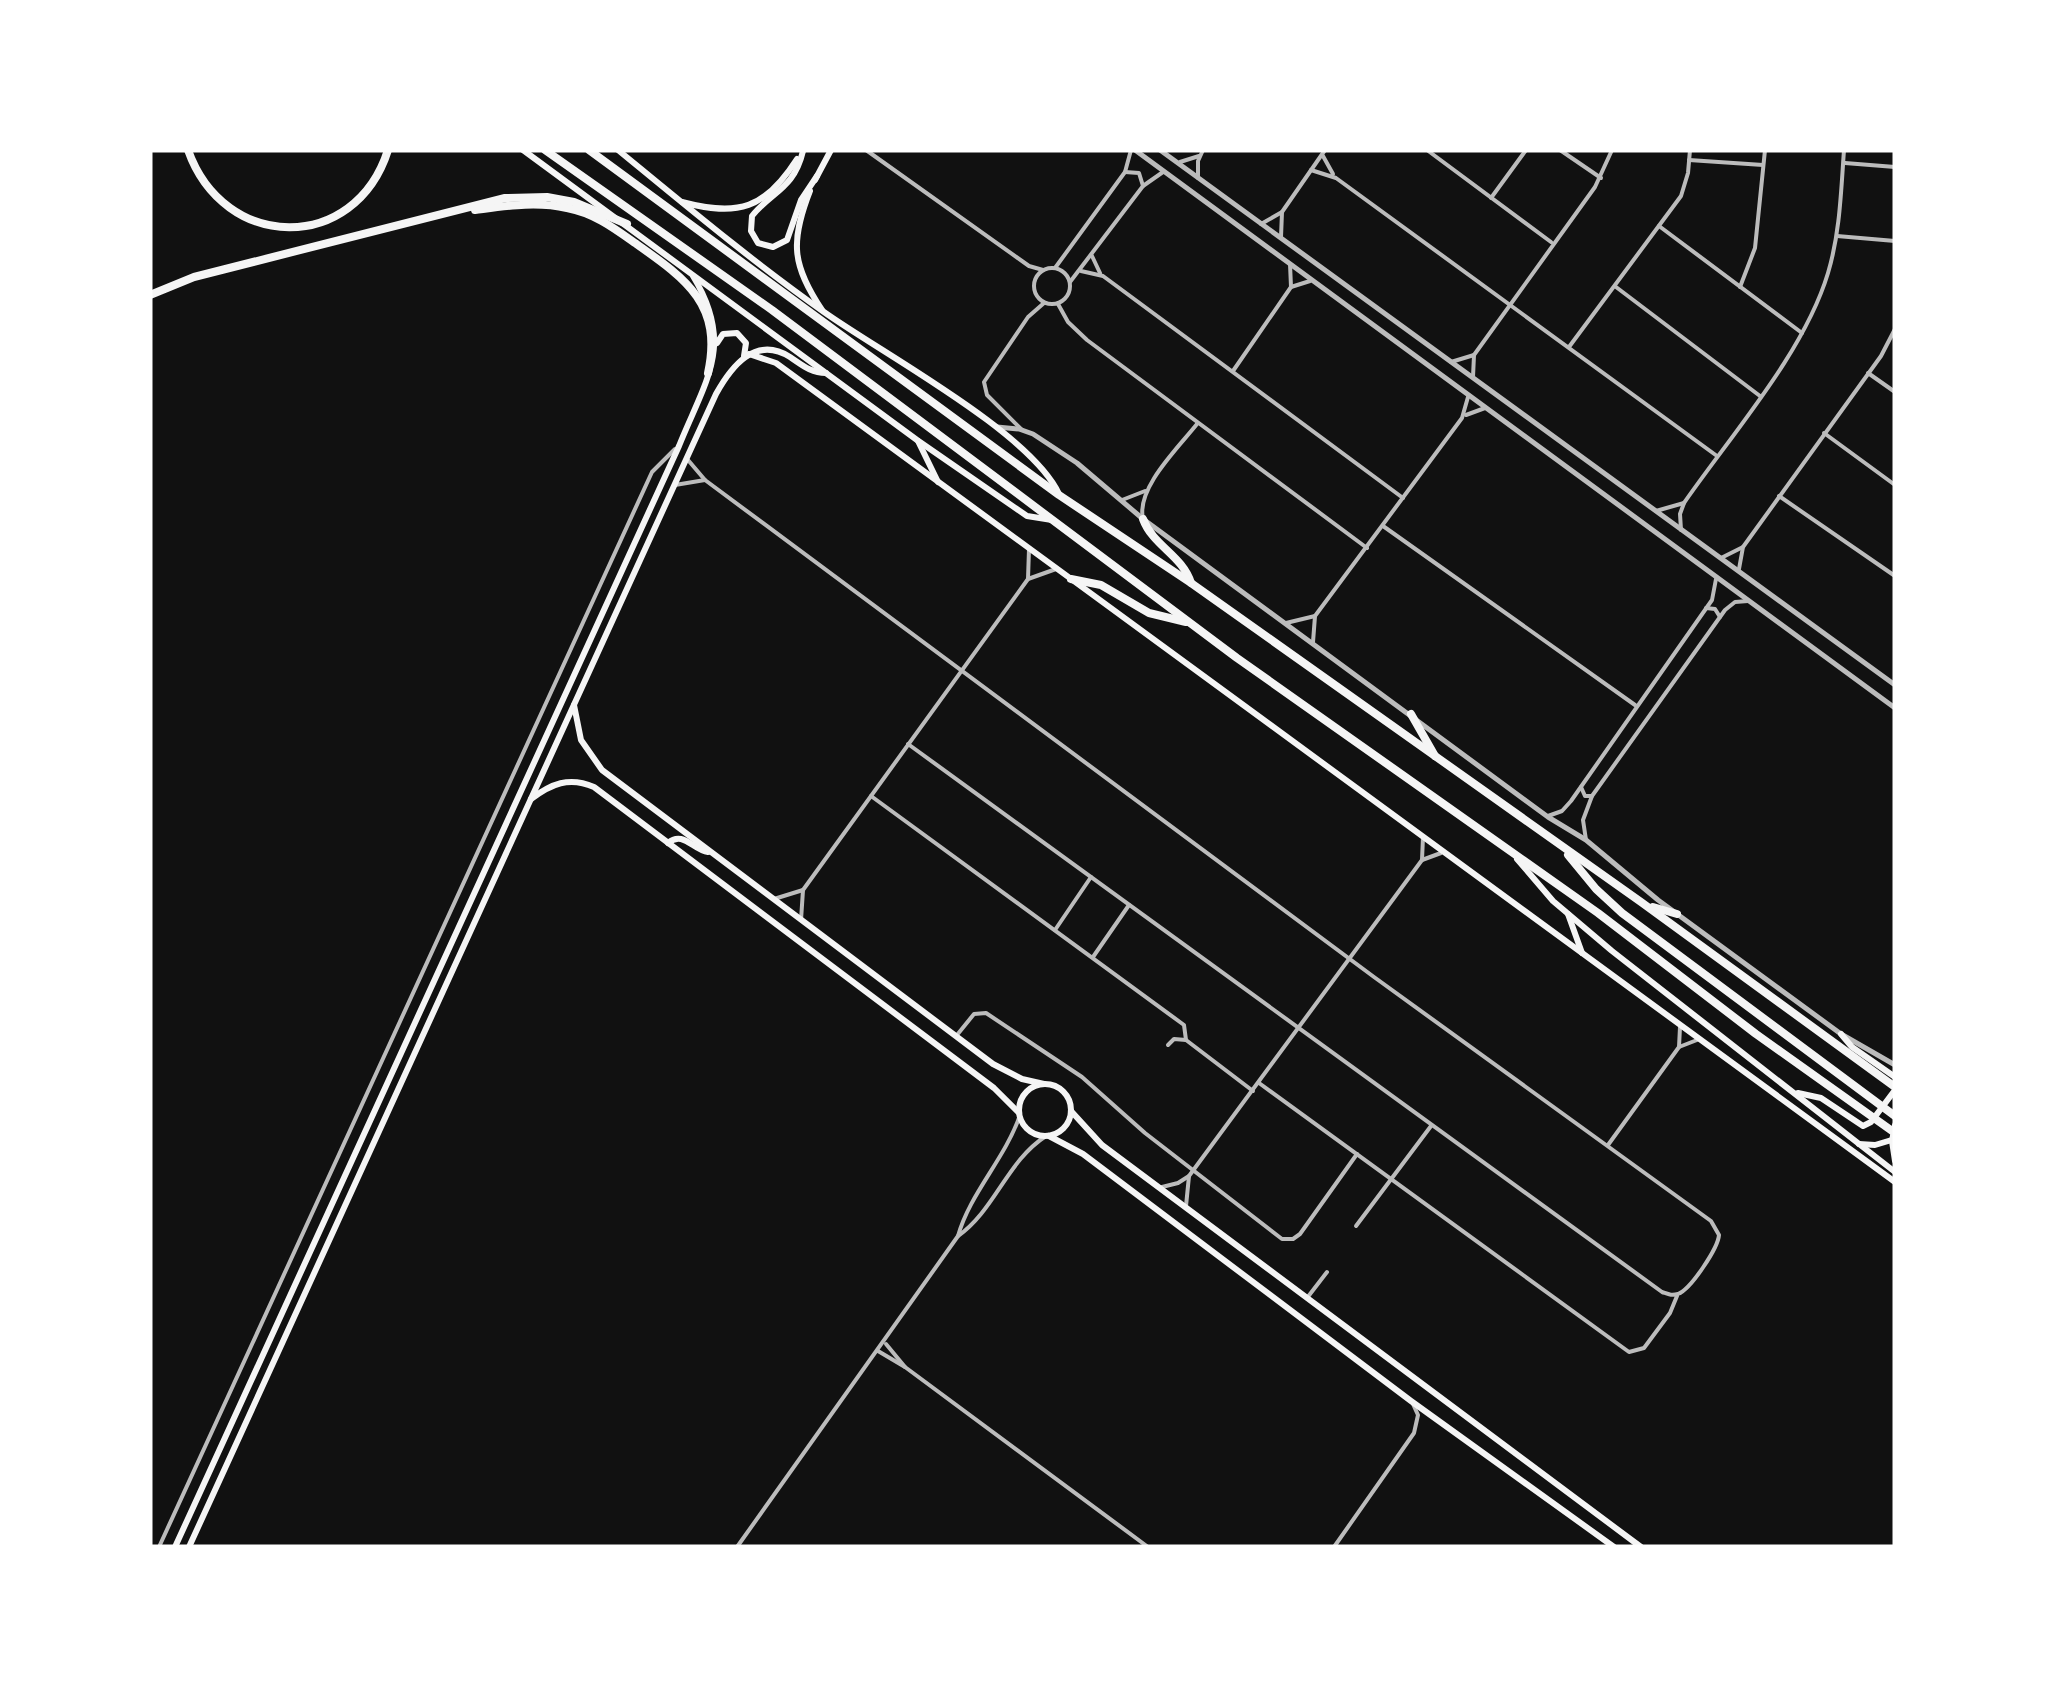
<svg xmlns="http://www.w3.org/2000/svg" width="2045" height="1697" viewBox="0 0 2045 1697" font-family="Inter,sans-serif">
<style>
.lines{fill:none;stroke-linecap:round;stroke-linejoin:round}
.minor{stroke:#bcbcbc;stroke-width:4}
.tertiary{stroke:#bcbcbc;stroke-width:5}
.secondary{stroke:#f5f5f5;stroke-width:6}
.primary{stroke:#f5f5f5;stroke-width:6}
.trunk{stroke:#f5f5f5;stroke-width:8}
.motorway{stroke:#f5f5f5;stroke-width:8}
</style>
<rect width="100%" height="100%" fill="#111"/>
<g class="lines">
<!-- minor -->
<g class="minor">
<polyline points="866,150 1029,266 1043,270"/>
<polyline points="1427,150 1551,242"/>
<polyline points="1560,150 1601,178"/>
<polyline points="1323,156 1333,174"/>
<polyline points="1689,160 1763,165"/>
<polyline points="1180,162 1199,156"/>
<polyline points="1845,163 1895,167"/>
<polyline points="1311,170 1336,178 1717,456"/>
<polyline points="1125,172 1139,173 1143,186"/>
<polyline points="1198,178 1198,161 1203,150"/>
<polyline points="1491,198 1526,150"/>
<polyline points="1261,224 1282,212 1325,150"/>
<polyline points="1659,226 1802,333"/>
<polyline points="1837,236 1895,241"/>
<polyline points="1281,237 1282,212"/>
<polyline points="1092,256 1100,273"/>
<circle cx="1052" cy="286" r="18"/>
<polyline points="1055,268 1125,172 1131,150"/>
<polyline points="1081,271 1103,276 1403,498"/>
<polyline points="1070,282 1143,186 1163,172"/>
<polyline points="1291,287 1310,281"/>
<polyline points="1616,287 1760,396"/>
<polyline points="1740,287 1755,248 1765,150"/>
<polyline points="1058,304 1068,322 1087,340 1367,548"/>
<polyline points="1569,347 1681,196 1688,173 1690,150"/>
<polyline points="1451,362 1474,355"/>
<polyline points="1233,371 1291,287 1290,264"/>
<polyline points="1868,373 1895,392"/>
<polyline points="1473,377 1474,355 1595,187 1612,150"/>
<polyline points="1466,415 1485,408"/>
<polyline points="1022,430 987,395 984,382 1028,317 1044,303"/>
<polyline points="1824,433 1895,485"/>
<path d="M688,460l17,20 669,497 337,244 8,14c-1,13 -28,54 -41,59 -7,2 -10,0 -16,-2l-754,-548"/>
<polyline points="675,485 705,480"/>
<polyline points="1779,496 1895,576"/>
<polyline points="1122,500 1145,491"/>
<polyline points="1656,511 1684,503"/>
<path d="M1143,519c-7,-31 35,-71 54,-95"/>
<polyline points="1383,526 1635,705"/>
<path d="M1681,530l-1,-16 4,-11c47,-68 120,-150 144,-230 12,-40 13,-82 16,-123"/>
<polyline points="1721,558 1743,547"/>
<polyline points="1739,569 1743,547 1881,356 1895,329"/>
<polyline points="1028,579 1029,549"/>
<polyline points="1706,608 1715,609 1720,617"/>
<polyline points="1286,623 1315,616"/>
<polyline points="1313,642 1315,616 1462,418 1468,397"/>
<polyline points="1581,787 1585,796 1592,796"/>
<polyline points="871,796 1184,1025 1186,1040"/>
<polyline points="1548,816 1562,811 1571,801 1712,600 1716,579"/>
<polyline points="1586,840 1583,820 1592,796 1725,610 1735,602 1748,601"/>
<polyline points="1422,860 1441,853"/>
<polyline points="774,899 803,890"/>
<polyline points="801,920 803,890 1028,579 1056,569"/>
<polyline points="1055,930 1091,877"/>
<polyline points="1093,957 1129,905"/>
<polyline points="957,1035 974,1014 986,1013 1082,1077 1145,1133 1282,1239 1293,1239 1300,1234 1357,1154"/>
<polyline points="1168,1045 1174,1039 1186,1040 1253,1091"/>
<polyline points="1679,1047 1680,1027"/>
<polyline points="1259,1083 1629,1352 1644,1348 1670,1313 1677,1296"/>
<polyline points="1608,1145 1679,1047 1697,1040"/>
<polyline points="1162,1187 1178,1183 1189,1176 1422,860 1423,837"/>
<polyline points="1186,1206 1189,1176"/>
<polyline points="1356,1226 1431,1126"/>
<path d="M958,1236c12,-43 47,-77 62,-121"/>
<polyline points="1307,1298 1327,1272"/>
<polyline points="886,1344 905,1367"/>
<polyline points="878,1351 905,1367 1148,1547"/>
<polyline points="159,1547 652,472 675,449"/>
<path d="M737,1547l221,-311c37,-26 49,-75 88,-100"/>
<polyline points="1334,1547 1414,1433 1418,1415 1413,1404"/>
</g>
<!-- tertiary -->
<g class="tertiary">
<polyline points="1135,150 1895,708"/>
<polyline points="1160,150 1895,685"/>
<polyline points="997,427 1019,429 1033,434 1077,463 1143,519 1548,817 1586,840 1658,900 1841,1034 1895,1065"/>
</g>
<!-- secondary -->
<g class="secondary">
<path d="M803,151c-9,38 -31,40 -51,65l-1,15 7,12 15,4 14,-7 14,-40 16,-24"/>
<polyline points="815,180 831,150"/>
<path d="M810,191c-20,51 -18,74 12,119"/>
<path d="M682,202c56,15 83,7 115,-43"/>
<polyline points="717,343 723,334 737,333 746,343 744,356"/>
<polyline points="749,354 776,363 1895,1182"/>
<polyline points="574,705 581,740 602,770 993,1064 1022,1079 1044,1084"/>
<path d="M531,799c20,-15 38,-23 63,-12l400,301 25,25"/>
<path d="M668,843c15,-13 25,7 40,9"/>
<circle cx="1045" cy="1110" r="26"/>
<polyline points="1071,1111 1102,1145 1641,1547"/>
<polyline points="1895,1125 1892,1141 1895,1161"/>
<polyline points="1049,1136 1083,1154 1411,1401 1614,1547"/>
<polyline points="1859,1144 1875,1145 1895,1139"/>
<path d="M175,1547l504,-1101c27,-67 56,-101 14,-170"/>
<path d="M189,1547l527,-1153c15,-27 39,-59 74,-37 12,8 21,16 36,16"/>
</g>
<!-- primary -->
<g class="primary">
<polyline points="523,150 917,440 1027,516 1052,520"/>
<path d="M618,150c67,55 135,112 206,162 59,42 206,120 235,182"/>
<polyline points="918,441 938,482"/>
<polyline points="1517,859 1553,901 1612,951 1895,1172"/>
<polyline points="1568,914 1582,953"/>
<polyline points="1841,1034 1852,1047 1895,1077"/>
<polyline points="1798,1093 1821,1098 1863,1126 1871,1122 1895,1090"/>
</g>
<!-- trunk -->
<g class="trunk">
<polyline points="545,150 772,310 1237,658 1598,913 1756,1034 1895,1133"/>
<polyline points="589,150 1059,495 1191,583 1641,902 1895,1087"/>
<path d="M1143,519c10,27 39,36 48,64"/>
<polyline points="1071,579 1101,585 1149,613 1186,622"/>
<polyline points="1411,714 1435,756"/>
<polyline points="1568,855 1596,889 1622,913 1895,1116"/>
<polyline points="1653,907 1677,914"/>
</g>
<!-- motorway -->
<g class="motorway">
<path d="M188,150c36,102 167,104 200,0"/>
<path d="M475,210c31,-4 61,-9 92,-2 27,5 47,20 68,35 51,36 88,61 73,130"/>
<polyline points="150,295 194,277 505,198 547,197 574,202 627,224"/>
</g>
</g>
<!-- border -->
<rect width="2045" height="1697" fill="none" stroke="#ffffff" stroke-width="305"/>
</svg>
